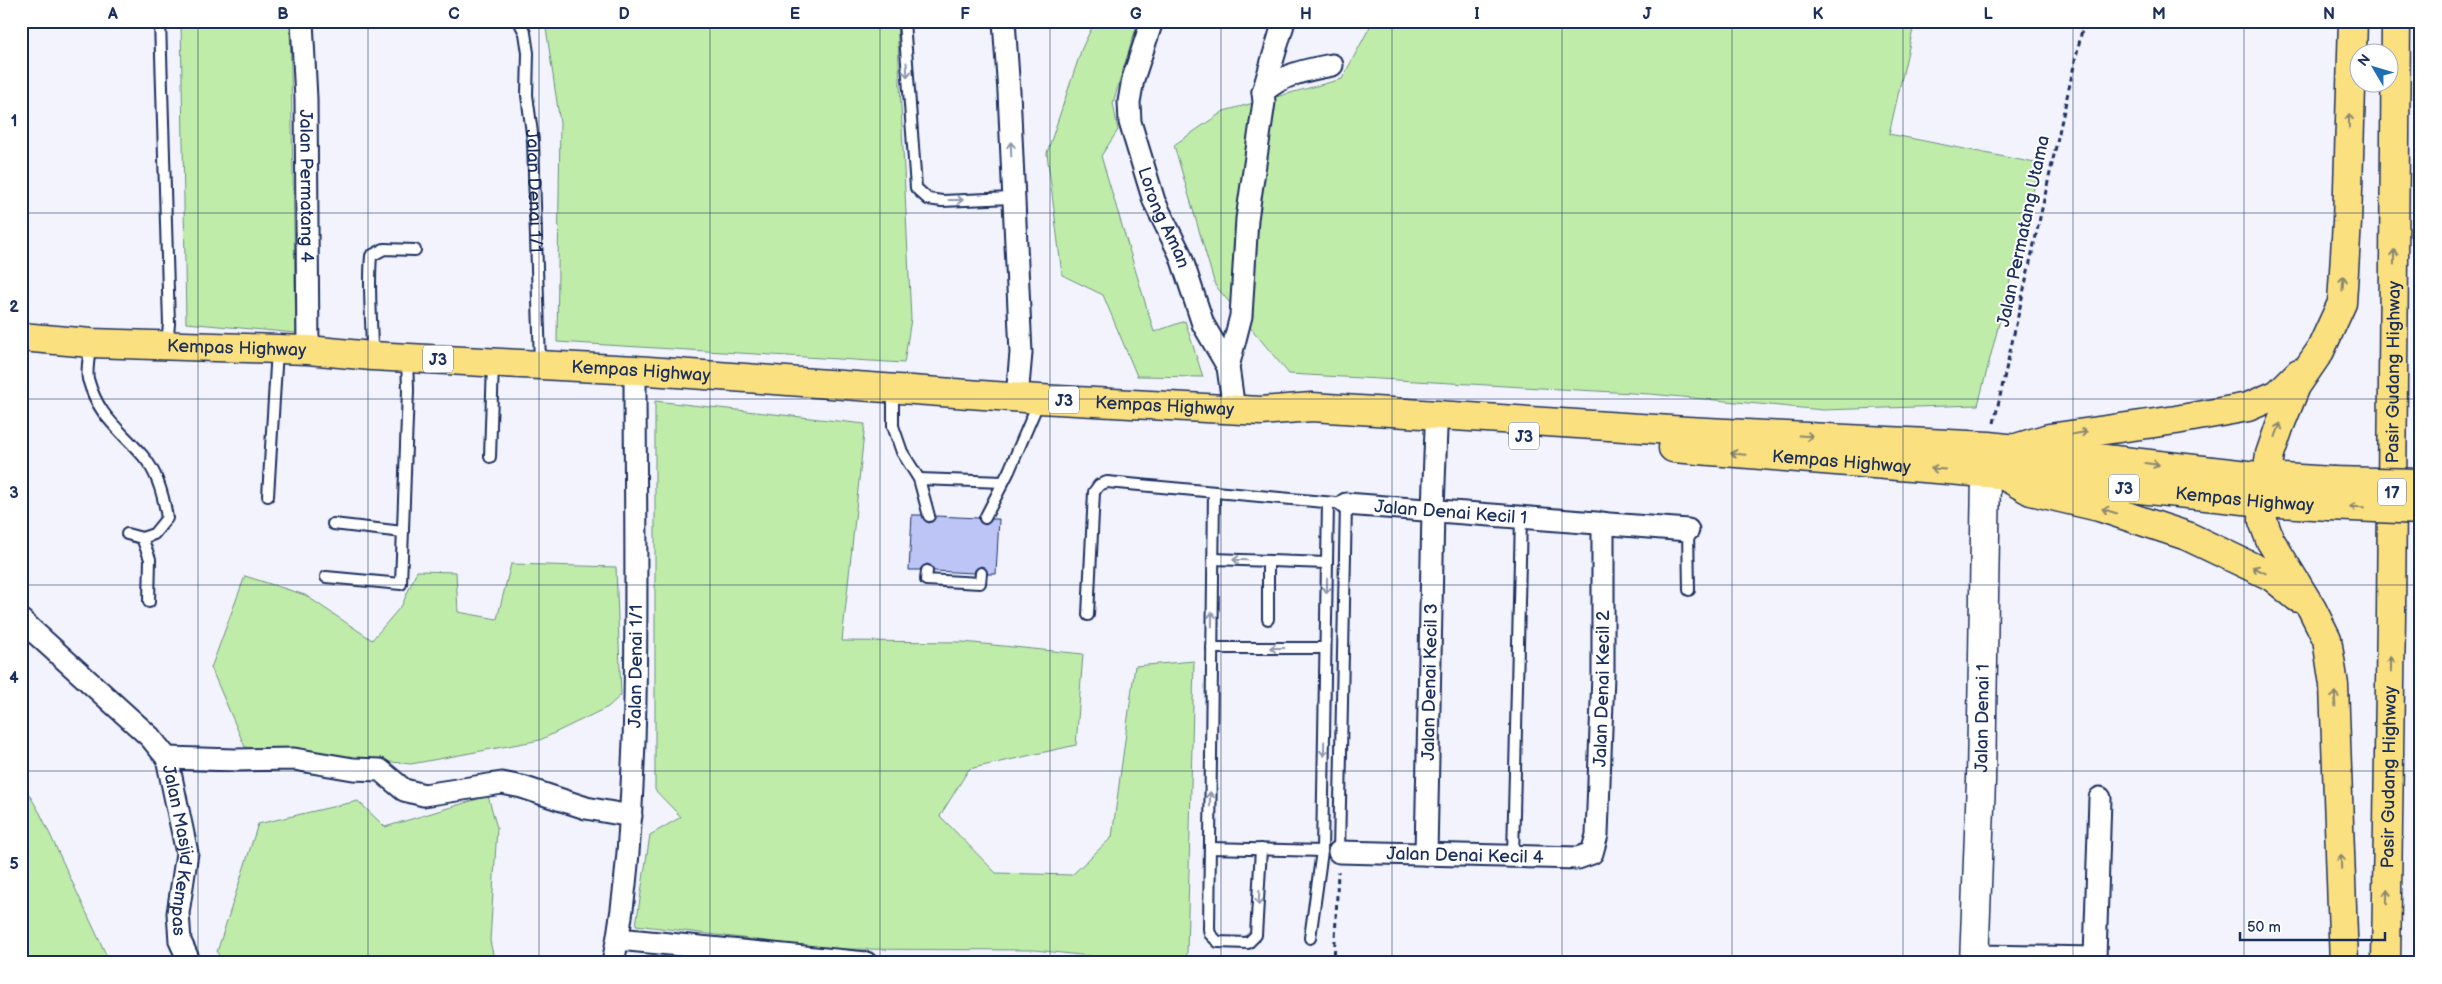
<svg xmlns="http://www.w3.org/2000/svg" width="2442" height="984" viewBox="0 0 2442 984" font-family="'Balsamiq Sans',sans-serif">
<style>
.green{fill:#c0eca9;stroke:#6e8e84}
.building{fill:#bcc5f6;stroke:#1b2f5e}
.lines{fill:none;stroke-linecap:round;stroke-linejoin:round}
.lane-casing{stroke:#1b2f5e;stroke-width:14}
.street-casing{stroke:#1b2f5e;stroke-width:25}
.secondary-casing{stroke:#1b2f5e;stroke-width:31}
.primary-casing{stroke:#1b2f5e;stroke-width:31}
.highway-casing{stroke:#1b2f5e;stroke-width:31}
.path{stroke:#1b2f5e;stroke-width:3;stroke-dasharray:5 4;stroke-linecap:butt}
.lane{stroke:#fff;stroke-width:10}
.street{stroke:#fff;stroke-width:21}
.secondary{stroke:#fff;stroke-width:28}
.primary{stroke:#fbe080;stroke-width:28}
.highway{stroke:#fbe080;stroke-width:28}
.primary-bridge-casing{stroke:#1b2f5e;stroke-width:31;stroke-linecap:butt}
.primary-bridge{stroke:#fbe080;stroke-width:28}
.oneway{stroke:#8d97ae}
.oneway2{stroke:#8b886f}
.grid{fill:none;stroke:#1b2f5e;stroke-width:1;stroke-opacity:0.55}
.labels{text-anchor:middle;stroke-width:4;stroke-linejoin:round;paint-order:stroke}
.shield{fill:#fff;stroke:#5f6d8e;stroke-width:1}
.shield-label{font-size:16px;font-weight:bold;fill:#1b2f5e}
.street-label{font-size:18px;fill:#1b2f5e;stroke:#fff}
.neatline{fill:none;stroke:#1b2f5e;stroke-width:2}
.grid-label{font-size:16px;text-anchor:middle;font-weight:bold;fill:#1b2f5e}
</style>
<rect width="100%" height="100%" fill="#f2f3fd"/>
<filter id="ink" filterUnits="userSpaceOnUse"><feTurbulence type="fractalNoise" baseFrequency=".02" numOctaves="2"/><feDisplacementMap in="SourceGraphic" scale="10" xChannelSelector="R" yChannelSelector="G"/><feConvolveMatrix kernelMatrix="1 2 1 2 8 2 1 2 1" color-interpolation-filters="sRGB"/></filter>
<g filter="url(#ink)">
<!-- green -->
<g class="green">
<polygon points="181,21 290,21 296,333 186,323"/>
<polygon points="545,21 897,21 911,319 904,363 557,342 560,123"/>
<polygon points="1095,21 1138,21 1113,103 1118,130 1101,156 1154,332 1185,321 1203,377 1137,376 1103,295 1062,275 1047,153 1082,48"/>
<polygon points="1373,21 1915,21 1889,134 2040,164 1978,405 1823,410 1650,394 1289,374 1215,285 1174,145 1224,111 1342,79"/>
<polygon points="655,401 865,424 842,641 963,642 1083,654 1076,745 969,769 940,816 996,873 1072,875 1112,837 1135,666 1194,661 1187,954 1182,963 1152,963 1035,950 830,949 636,925 650,835 681,817 655,790"/>
<polygon points="511,564 616,567 621,695 608,707 540,740 411,764 245,747 211,668 245,576 305,595 372,640 402,605 417,571 456,572 458,612 497,619"/>
<polygon points="21,781 40,813 110,963 21,963"/>
<polygon points="488,796 497,828 490,941 495,963 223,963 217,952 258,824 358,801 385,827"/>
</g>
<!-- building -->
<polygon class="building" points="912,515 922,515 928,523 933,521 936,516 978,518 980,522 985,525 992,519 999,519 996,574 988,574 985,568 981,566 976,569 974,573 934,571 931,566 927,564 922,567 920,570 909,570"/>
<g class="lines">
<!-- lane casing -->
<g class="lane-casing">
<g id="lane">
<polyline points="160,21 169,324 167,344"/>
<path id="s1" d="M519,21l6,12 3,20 -1,42 6,46 7,222"/>
<polyline points="904,21 916,188 928,199 942,201 1012,198"/>
<path d="M90,344c0,10 -4,25 -2,35 11,39 31,49 55,77 14,16 21,42 24,62l-13,16 -12,4"/>
<path d="M372,355c0,-34 -4,-66 -1,-99l13,-7 31,1"/>
<polyline points="893,390 893,426 902,452 919,479 929,516"/>
<polyline points="490,457 493,363"/>
<polyline points="919,479 1003,482"/>
<polyline points="1214,493 1209,929 1210,934 1218,942 1248,943 1256,935 1261,849"/>
<polyline points="268,496 277,350"/>
<polyline points="985,518 1009,471 1039,401"/>
<polyline points="333,524 403,532"/>
<polyline points="1688,530 1689,590"/>
<polyline points="127,534 142,538 150,559 149,602"/>
<polyline points="1213,559 1327,563"/>
<polyline points="1268,561 1268,619"/>
<polyline points="927,571 926,580 980,583 981,573"/>
<polyline points="326,577 401,584 408,390 407,358"/>
<polyline points="1088,615 1094,492 1099,485 1107,482 1346,504 1339,852"/>
<polyline points="1212,648 1325,648"/>
<polyline points="1210,848 1322,851"/>
<polyline points="1513,856 1521,517"/>
<polyline points="1310,938 1322,851 1328,503"/>
</g>
</g>
<!-- street casing -->
<g class="street-casing">
<g id="street">
<path id="s2" d="M302,21l4,78 2,251"/>
<polyline points="1004,21 1009,92 1021,353 1017,397"/>
<path id="s3" d="M1152,21l-19,58 -4,23 1,20 24,79 26,53 23,70 25,43 6,43"/>
<path d="M1263,92c20,-18 43,-22 69,-27"/>
<polyline points="1228,367 1241,316 1247,219 1264,102 1263,92 1284,21"/>
<path id="s4" d="M1346,504l342,26"/>
<path id="s5" d="M21,620l129,117 17,21 20,95 -9,60 2,28 10,22"/>
<polyline points="167,758 235,760 294,759 353,769 380,770 404,790 424,795 502,783 522,787 586,808 631,816"/>
<path id="s6" d="M1339,852l239,6 14,-5 5,-18 6,-160v-152"/>
<path id="s7" d="M1426,854l7,-344 3,-81"/>
<polyline points="618,939 866,963"/>
<polyline points="1975,956 2095,958 2100,798"/>
<path id="s8" d="M613,963c15,-73 18,-148 21,-222 4,-124 1,-248 1,-371"/>
</g>
</g>
<!-- secondary casing -->
<g class="secondary-casing">
<g id="secondary">
<path id="s9" d="M1974,963l7,-182 5,-308"/>
</g>
</g>
<!-- primary casing -->
<g class="primary-casing">
<g id="primary">
<path id="s10" d="M21,337l70,6 217,7 64,6 263,14 404,29 222,12 51,-4 375,24 302,15 277,31 66,4"/>
<path id="s11" d="M1673,448l313,25 277,29 66,4"/>
</g>
</g>
<!-- highway casing -->
<g class="highway-casing">
<g id="highway">
<polyline points="2016,448 2049,438 2176,420 2248,407 2278,394 2299,373"/>
<polyline points="2003,475 2031,491 2099,507 2187,536 2271,576 2298,598"/>
<polyline points="2344,963 2334,685 2327,639 2312,609 2270,540 2263,521 2263,502 2270,454 2280,425 2296,386 2320,351 2342,303 2347,222 2353,21"/>
<path id="s12" d="M2386,963l5,-348 5,-594"/>
</g>
</g>
<!-- path -->
<g class="path">
<polyline points="1994,423 2084,21"/>
<polyline points="1334,963 1338,872"/>
</g>
<!-- lane -->
<use href="#lane" class="lane"/>
<!-- street -->
<use href="#street" class="street"/>
<!-- secondary -->
<use href="#secondary" class="secondary"/>
<!-- primary -->
<use href="#primary" class="primary"/>
<!-- highway -->
<use href="#highway" class="highway"/>
<!-- primary-bridge casing -->
<g class="primary-bridge-casing">
<g id="primary-bridge">
<polyline points="2332,481 2421,483"/>
<polyline points="2329,506 2421,510"/>
</g>
</g>
<!-- primary-bridge -->
<use href="#primary-bridge" class="primary-bridge"/>
</g>
<!-- one-way arrows -->
<defs><path id="oneway-shaft" d="M-6 0H5M1.5-3L5.5 0L1.5 3" fill="none" stroke-width="1.6" stroke-linecap="round" stroke-linejoin="round" transform="scale(1.25)"/></defs>
<g class="oneway">
<use href="#oneway-shaft" transform="translate(907 70) rotate(86)"/>
<use href="#oneway-shaft" transform="translate(1011 149) rotate(-92)"/>
<use href="#oneway-shaft" transform="translate(956 200)"/>
<use href="#oneway-shaft" transform="translate(1240 560) rotate(-178)"/>
<use href="#oneway-shaft" transform="translate(1327 586) rotate(91)"/>
<use href="#oneway-shaft" transform="translate(1212 619) rotate(-89)"/>
<use href="#oneway-shaft" transform="translate(1277 648) rotate(-180)"/>
<use href="#oneway-shaft" transform="translate(1324 749) rotate(91)"/>
<use href="#oneway-shaft" transform="translate(1210 799) rotate(-89)"/>
<use href="#oneway-shaft" transform="translate(1259 898) rotate(93)"/>
</g>
<g class="oneway2">
<use href="#oneway-shaft" transform="translate(2349 121) rotate(-89)"/>
<use href="#oneway-shaft" transform="translate(2394 257) rotate(-90)"/>
<use href="#oneway-shaft" transform="translate(2343 283) rotate(-86)"/>
<use href="#oneway-shaft" transform="translate(2278 430) rotate(-70)"/>
<use href="#oneway-shaft" transform="translate(2080 433) rotate(-9)"/>
<use href="#oneway-shaft" transform="translate(1806 436) rotate(3)"/>
<use href="#oneway-shaft" transform="translate(1738 454) rotate(-175)"/>
<use href="#oneway-shaft" transform="translate(2152 464) rotate(7)"/>
<use href="#oneway-shaft" transform="translate(1938 469) rotate(-176)"/>
<use href="#oneway-shaft" transform="translate(2357 507) rotate(-178)"/>
<use href="#oneway-shaft" transform="translate(2109 511) rotate(-162)"/>
<use href="#oneway-shaft" transform="translate(2259 570) rotate(-154)"/>
<use href="#oneway-shaft" transform="translate(2391 664) rotate(-89)"/>
<use href="#oneway-shaft" transform="translate(2335 699) rotate(-92)"/>
<use href="#oneway-shaft" transform="translate(2341 862) rotate(-92)"/>
<use href="#oneway-shaft" transform="translate(2387 897) rotate(-89)"/>
</g>
</g>
<!-- grid -->
<path class="grid" d="M198,21v942M368,21v942M539,21v942M710,21v942M880,21v942M1050,21v942M1221,21v942M1392,21v942M1562,21v942M1732,21v942M1903,21v942M2073,21v942M2244,21v942M21,213h2400M21,399h2400M21,585h2400M21,771h2400"/>
<g class="labels">
<!-- shield labels -->
<g class="shield">
<rect x="423" y="345.5" width="30" height="27" rx="4"/>
<rect x="1049" y="386.5" width="30" height="27" rx="4"/>
<rect x="1509" y="422.5" width="30" height="27" rx="4"/>
<rect x="2109" y="474.5" width="30" height="27" rx="4"/>
<rect x="2378" y="478.5" width="28" height="27" rx="4"/>
</g>
<g class="shield-label">
<text x="438" y="365">J3</text>
<text x="1064" y="406">J3</text>
<text x="1524" y="442">J3</text>
<text x="2124" y="494">J3</text>
<text x="2392" y="498">17</text>
</g>
<!-- street labels -->
<g class="street-label">
<text dy="6" stroke="none"><textPath href="#s2" startOffset="165">Jalan Permatang 4</textPath></text>
<text dy="6" stroke="none"><textPath href="#s1" startOffset="172">Jalan Denai 1/1</textPath></text>
<text dy="6" stroke="none"><textPath href="#s3" startOffset="206">Lorong Aman</textPath></text>
<text transform="translate(2023 231) rotate(-78)" y="6">Jalan Permatang Utama</text>
<text dy="6" stroke="none"><textPath href="#s10" startOffset="216">Kempas Highway</textPath></text>
<text dy="6" stroke="none"><textPath href="#s10" startOffset="621">Kempas Highway</textPath></text>
<text dy="6" stroke="none"><textPath href="#s12" startOffset="591">Pasir Gudang Highway</textPath></text>
<text dy="6" stroke="none"><textPath href="#s10" startOffset="1146">Kempas Highway</textPath></text>
<text dy="6" stroke="none"><textPath href="#s11" startOffset="169">Kempas Highway</textPath></text>
<text dy="6" stroke="none"><textPath href="#s11" startOffset="574">Kempas Highway</textPath></text>
<text dy="6" stroke="none"><textPath href="#s4" startOffset="105">Jalan Denai Kecil 1</textPath></text>
<text dy="6" stroke="none"><textPath href="#s8" startOffset="298">Jalan Denai 1/1</textPath></text>
<text dy="6" stroke="none"><textPath href="#s7" startOffset="172">Jalan Denai Kecil 3</textPath></text>
<text dy="6" stroke="none"><textPath href="#s6" startOffset="419">Jalan Denai Kecil 2</textPath></text>
<text dy="6" stroke="none"><textPath href="#s9" startOffset="245">Jalan Denai 1</textPath></text>
<text dy="6" stroke="none"><textPath href="#s12" startOffset="186">Pasir Gudang Highway</textPath></text>
<text dy="6" stroke="none"><textPath href="#s5" startOffset="295">Jalan Masjid Kempas</textPath></text>
<text dy="6" stroke="none"><textPath href="#s6" startOffset="126">Jalan Denai Kecil 4</textPath></text>
</g>
</g>
<!-- margin -->
<rect width="2442" height="984" fill="none" stroke="#fff" stroke-width="55"/>
<!-- north arrow -->
<g transform="translate(2374 68) rotate(308)"><circle r="24" fill="#ffffff" stroke="#a4acbf"/>
<path d="M0-4L9 19L0 12L-9 19Z" fill="#1f6fb2"/>
<text y="-8" font-size="14" font-weight="bold" text-anchor="middle" fill="#1b2f5e">N</text>
</g>
<!-- scale -->
<path d="M2240 932v8h145v-8" fill="none" stroke="#1b2f5e" stroke-width="2.5"/>
<text x="2247" y="932" font-size="15" fill="#1b2f5e" stroke="#ffffff" stroke-width="4" paint-order="stroke">50 m</text>
<rect x="28" y="28" width="2386" height="928" class="neatline"/>
<g class="grid-label">
<text x="113" y="19">A</text>
<text x="283" y="19">B</text>
<text x="454" y="19">C</text>
<text x="624" y="19">D</text>
<text x="795" y="19">E</text>
<text x="965" y="19">F</text>
<text x="1136" y="19">G</text>
<text x="1306" y="19">H</text>
<text x="1477" y="19">I</text>
<text x="1647" y="19">J</text>
<text x="1818" y="19">K</text>
<text x="1988" y="19">L</text>
<text x="2159" y="19">M</text>
<text x="2329" y="19">N</text>
<text x="14" y="126">1</text>
<text x="14" y="312">2</text>
<text x="14" y="498">3</text>
<text x="14" y="683">4</text>
<text x="14" y="869">5</text>
</g>
</svg>
